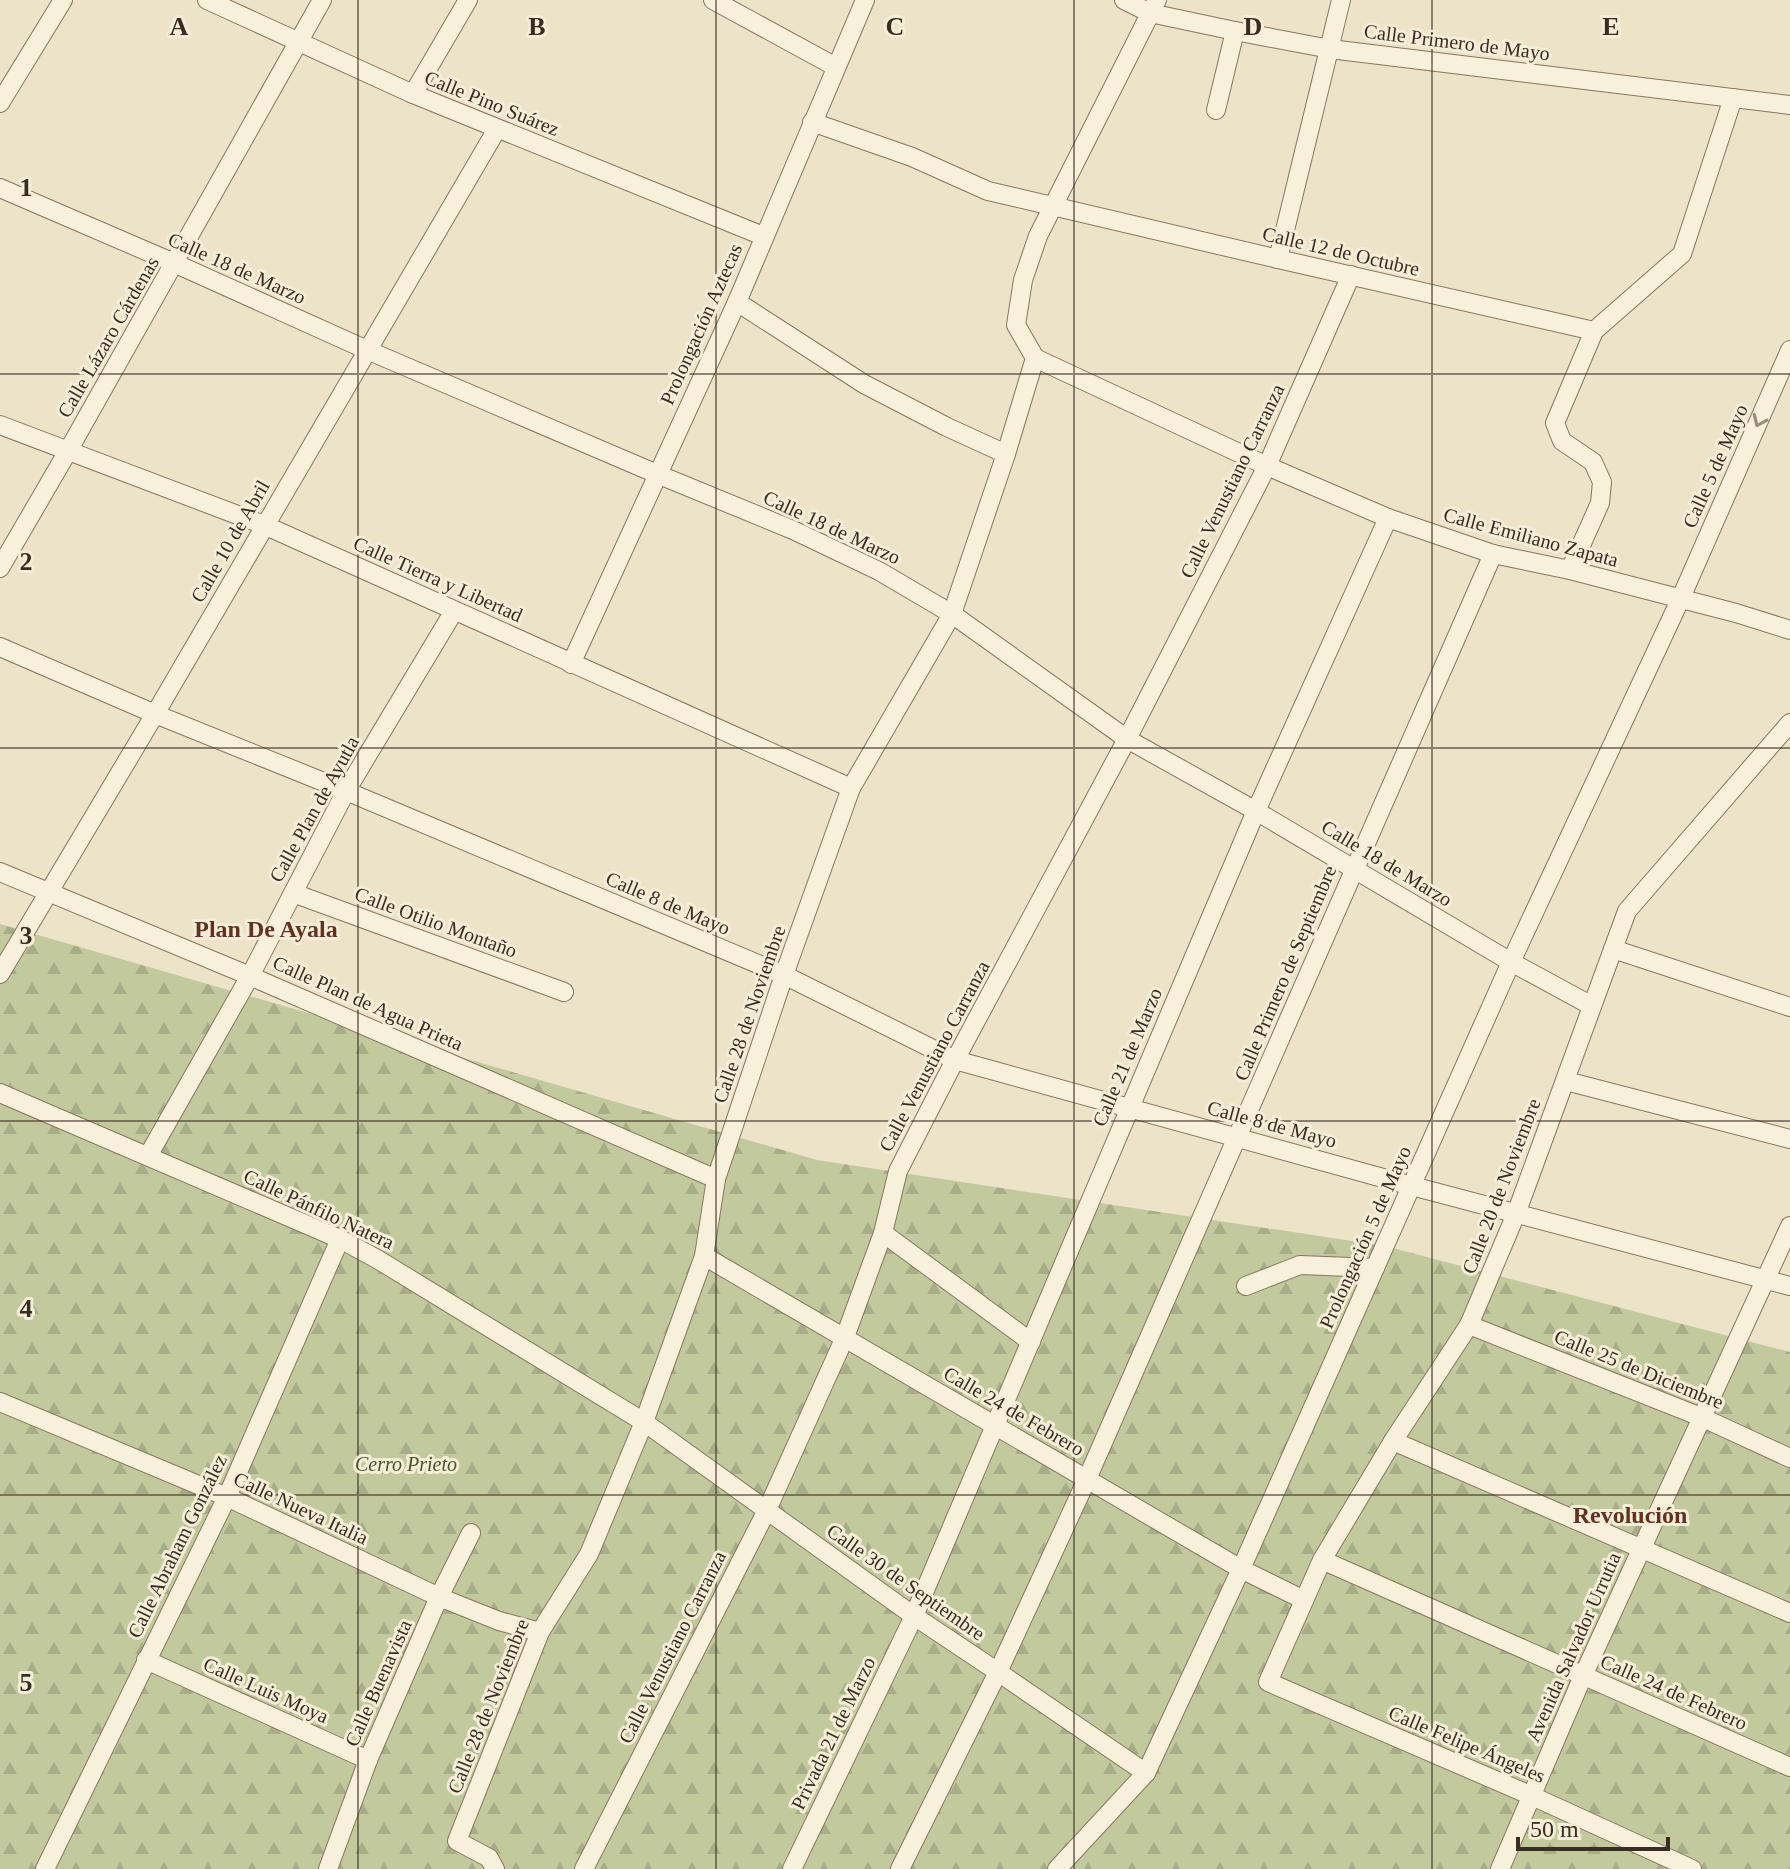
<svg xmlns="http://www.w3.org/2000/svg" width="1790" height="1869" viewBox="0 0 1790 1869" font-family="Georgia,serif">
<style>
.forest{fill:url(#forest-firs)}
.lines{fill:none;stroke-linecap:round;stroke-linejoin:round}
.street-casing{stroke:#87765e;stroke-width:20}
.street{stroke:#f7f0db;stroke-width:18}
.oneway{stroke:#988e7e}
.grid{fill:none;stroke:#382d21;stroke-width:2;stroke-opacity:0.55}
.labels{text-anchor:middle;stroke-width:6;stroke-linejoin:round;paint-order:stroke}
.street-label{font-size:20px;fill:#382d21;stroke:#f4edd7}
.park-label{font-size:20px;font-style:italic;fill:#475329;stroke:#f4edd7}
.quarter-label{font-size:24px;font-weight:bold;fill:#623323;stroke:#f4edd7}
.grid-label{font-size:26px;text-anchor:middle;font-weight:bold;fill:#382d21;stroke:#f4edd7;stroke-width:6;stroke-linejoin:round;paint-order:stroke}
</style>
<defs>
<pattern id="forest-firs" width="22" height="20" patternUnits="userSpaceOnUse" patternTransform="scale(2)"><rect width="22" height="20" fill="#c2ca9d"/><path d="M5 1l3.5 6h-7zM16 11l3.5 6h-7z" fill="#a7ae87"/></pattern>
</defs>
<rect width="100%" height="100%" fill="#ece3c8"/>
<!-- forest -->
<polygon class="forest" points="0,924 817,1160 1385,1246 1790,1352 1790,1869 0,1869"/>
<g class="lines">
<!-- street casing -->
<g class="street-casing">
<g id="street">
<polyline points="207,0 413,94 763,236"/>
<polyline points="713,0 836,67"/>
<polyline points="1124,0 1150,13 1235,31 1330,49 1790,105"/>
<polyline points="413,94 468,0"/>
<polyline points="0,103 63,0"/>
<polyline points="1216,110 1235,31"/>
<polyline points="812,122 912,157 988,191 1278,259 1594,331"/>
<polyline points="0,188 174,263 367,350 657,474 793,530 879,571 952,614 1127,739 1256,811 1511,962 1592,1006"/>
<polyline points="1278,259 1341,0"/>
<polyline points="737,302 864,384 947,427 1006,454"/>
<polyline points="1035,358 1267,466 1388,518 1493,554 1570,570 1736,613 1790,630"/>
<polyline points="0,425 264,525 851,788"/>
<polyline points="0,568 68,451 322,0"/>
<polyline points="1570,570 1600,503 1602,482 1593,462 1562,441 1555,423 1594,331 1682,254 1733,98"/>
<polyline points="0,647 155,714 346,791 784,975 955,1060 1412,1186 1790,1286"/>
<polyline points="571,664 737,302 865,0"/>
<polyline points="0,872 250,976 716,1179"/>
<polyline points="293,893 564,992"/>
<polyline points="1613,949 1790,1007"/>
<polyline points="0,974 155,714 497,129"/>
<polyline points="1566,1081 1790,1139"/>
<polyline points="0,1093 340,1239 377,1259 644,1422 914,1616 998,1672 1146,1773"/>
<polyline points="148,1156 250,976 346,791 454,611"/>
<polyline points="883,1233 1031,1342"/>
<polyline points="704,1256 1241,1569 1304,1600"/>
<polyline points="1246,1286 1300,1265 1375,1268"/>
<polyline points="1469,1325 1701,1417 1790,1458"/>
<polyline points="0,1402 227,1497 439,1597 499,1621 540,1632"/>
<polyline points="1393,1441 1790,1613"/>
<polyline points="1322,1560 1790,1767"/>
<polyline points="146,1660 368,1760"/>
<polyline points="45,1869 227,1497 340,1239"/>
<polyline points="328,1869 368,1760 439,1597 471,1533"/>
<polyline points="495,1869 489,1858 457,1841 540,1632 589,1554 644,1422 704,1256 716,1179 784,975 851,788 952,614 1006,454 1035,358 1016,325 1023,280 1038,236 1157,0"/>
<polyline points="584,1869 767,1510 845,1337 883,1233 898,1171 955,1060 1127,739 1267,466 1351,275"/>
<polyline points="792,1869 914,1616 1256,811 1388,518"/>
<polyline points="900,1869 998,1672 1087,1479 1493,554"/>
<polyline points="1057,1869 1146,1773 1241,1569 1511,962 1680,600 1790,350"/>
<polyline points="1500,1869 1583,1676 1790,1226"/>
<polyline points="1692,1869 1532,1796 1268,1682 1322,1560 1393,1441 1469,1325 1516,1214 1627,911 1790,723"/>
</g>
</g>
<!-- street -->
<use href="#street" class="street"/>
</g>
<!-- one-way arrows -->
<defs><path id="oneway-chevron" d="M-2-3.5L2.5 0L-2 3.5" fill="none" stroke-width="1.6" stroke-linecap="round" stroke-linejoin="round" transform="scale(2)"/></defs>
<use class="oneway" href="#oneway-chevron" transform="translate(1759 421) rotate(114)"/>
<!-- grid -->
<path class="grid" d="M358,0v1869M716,0v1869M1074,0v1869M1432,0v1869M0,374h1790M0,748h1790M0,1121h1790M0,1495h1790"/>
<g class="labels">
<!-- street labels -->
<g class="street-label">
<text transform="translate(1457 42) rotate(7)" y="7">Calle Primero de Mayo</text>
<text transform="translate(492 103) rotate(22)" y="7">Calle Pino Suárez</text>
<text transform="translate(1341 251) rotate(13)" y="7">Calle 12 de Octubre</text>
<text transform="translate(237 268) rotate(24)" y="7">Calle 18 de Marzo</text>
<text transform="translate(701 324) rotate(-66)" y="7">Prolongación Aztecas</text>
<text transform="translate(108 337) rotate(-60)" y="7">Calle Lázaro Cárdenas</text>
<text transform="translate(1715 466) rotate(-66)" y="7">Calle 5 de Mayo</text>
<text transform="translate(1232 481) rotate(-64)" y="7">Calle Venustiano Carranza</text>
<text transform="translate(832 527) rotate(25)" y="7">Calle 18 de Marzo</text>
<text transform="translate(1531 537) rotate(15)" y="7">Calle Emiliano Zapata</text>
<text transform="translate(230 541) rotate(-60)" y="7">Calle 10 de Abril</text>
<text transform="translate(438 579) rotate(24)" y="7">Calle Tierra y Libertad</text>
<text transform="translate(314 809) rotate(-61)" y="7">Calle Plan de Ayutla</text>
<text transform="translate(1387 863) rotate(31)" y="7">Calle 18 de Marzo</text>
<text transform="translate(668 903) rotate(23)" y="7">Calle 8 de Mayo</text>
<text transform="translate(436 922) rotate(20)" y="7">Calle Otilio Montaño</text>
<text transform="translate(1285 973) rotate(-67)" y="7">Calle Primero de Septiembre</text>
<text transform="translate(368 1003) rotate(24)" y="7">Calle Plan de Agua Prieta</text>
<text transform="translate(749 1014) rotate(-71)" y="7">Calle 28 de Noviembre</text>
<text transform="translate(934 1056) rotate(-62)" y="7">Calle Venustiano Carranza</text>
<text transform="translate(1127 1057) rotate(-67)" y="7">Calle 21 de Marzo</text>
<text transform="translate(1272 1124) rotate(15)" y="7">Calle 8 de Mayo</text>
<text transform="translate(1501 1186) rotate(-69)" y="7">Calle 20 de Noviembre</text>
<text transform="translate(319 1209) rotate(25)" y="7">Calle Pánfilo Natera</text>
<text transform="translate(1365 1237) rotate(-66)" y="7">Prolongación 5 de Mayo</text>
<text transform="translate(1639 1369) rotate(22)" y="7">Calle 25 de Diciembre</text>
<text transform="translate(1014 1411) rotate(30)" y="7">Calle 24 de Febrero</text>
<text transform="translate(301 1508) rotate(25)" y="7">Calle Nueva Italia</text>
<text transform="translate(177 1546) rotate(-64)" y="7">Calle Abraham González</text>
<text transform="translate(906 1582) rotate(35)" y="7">Calle 30 de Septiembre</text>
<text transform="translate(672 1647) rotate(-63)" y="7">Calle Venustiano Carranza</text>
<text transform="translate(1573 1647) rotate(-66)" y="7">Avenida Salvador Urrutia</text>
<text transform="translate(378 1683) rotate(-66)" y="7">Calle Buenavista</text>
<text transform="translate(266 1690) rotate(24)" y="7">Calle Luis Moya</text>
<text transform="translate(1674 1692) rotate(24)" y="7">Calle 24 de Febrero</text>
<text transform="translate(488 1706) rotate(-68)" y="7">Calle 28 de Noviembre</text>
<text transform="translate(833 1733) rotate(-64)" y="7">Privada 21 de Marzo</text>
<text transform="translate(1467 1744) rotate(23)" y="7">Calle Felipe Ángeles</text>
</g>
<!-- park labels -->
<g class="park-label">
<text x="406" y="1471">Cerro Prieto</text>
</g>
<!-- quarter labels -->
<g class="quarter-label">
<text x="266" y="937">Plan De Ayala</text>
<text x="1630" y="1523">Revolución</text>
</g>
</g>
<g class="grid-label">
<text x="179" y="35">A</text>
<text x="537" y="35">B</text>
<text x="895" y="35">C</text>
<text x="1253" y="35">D</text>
<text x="1611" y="35">E</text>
<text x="26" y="196">1</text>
<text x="26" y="570">2</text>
<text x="26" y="944">3</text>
<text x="26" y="1317">4</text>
<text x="26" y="1691">5</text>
</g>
<!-- scale -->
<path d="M1518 1837v12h150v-12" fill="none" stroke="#382d21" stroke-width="4"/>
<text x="1530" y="1837" font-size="24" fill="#382d21" stroke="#f4edd7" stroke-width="6" paint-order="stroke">50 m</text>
</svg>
